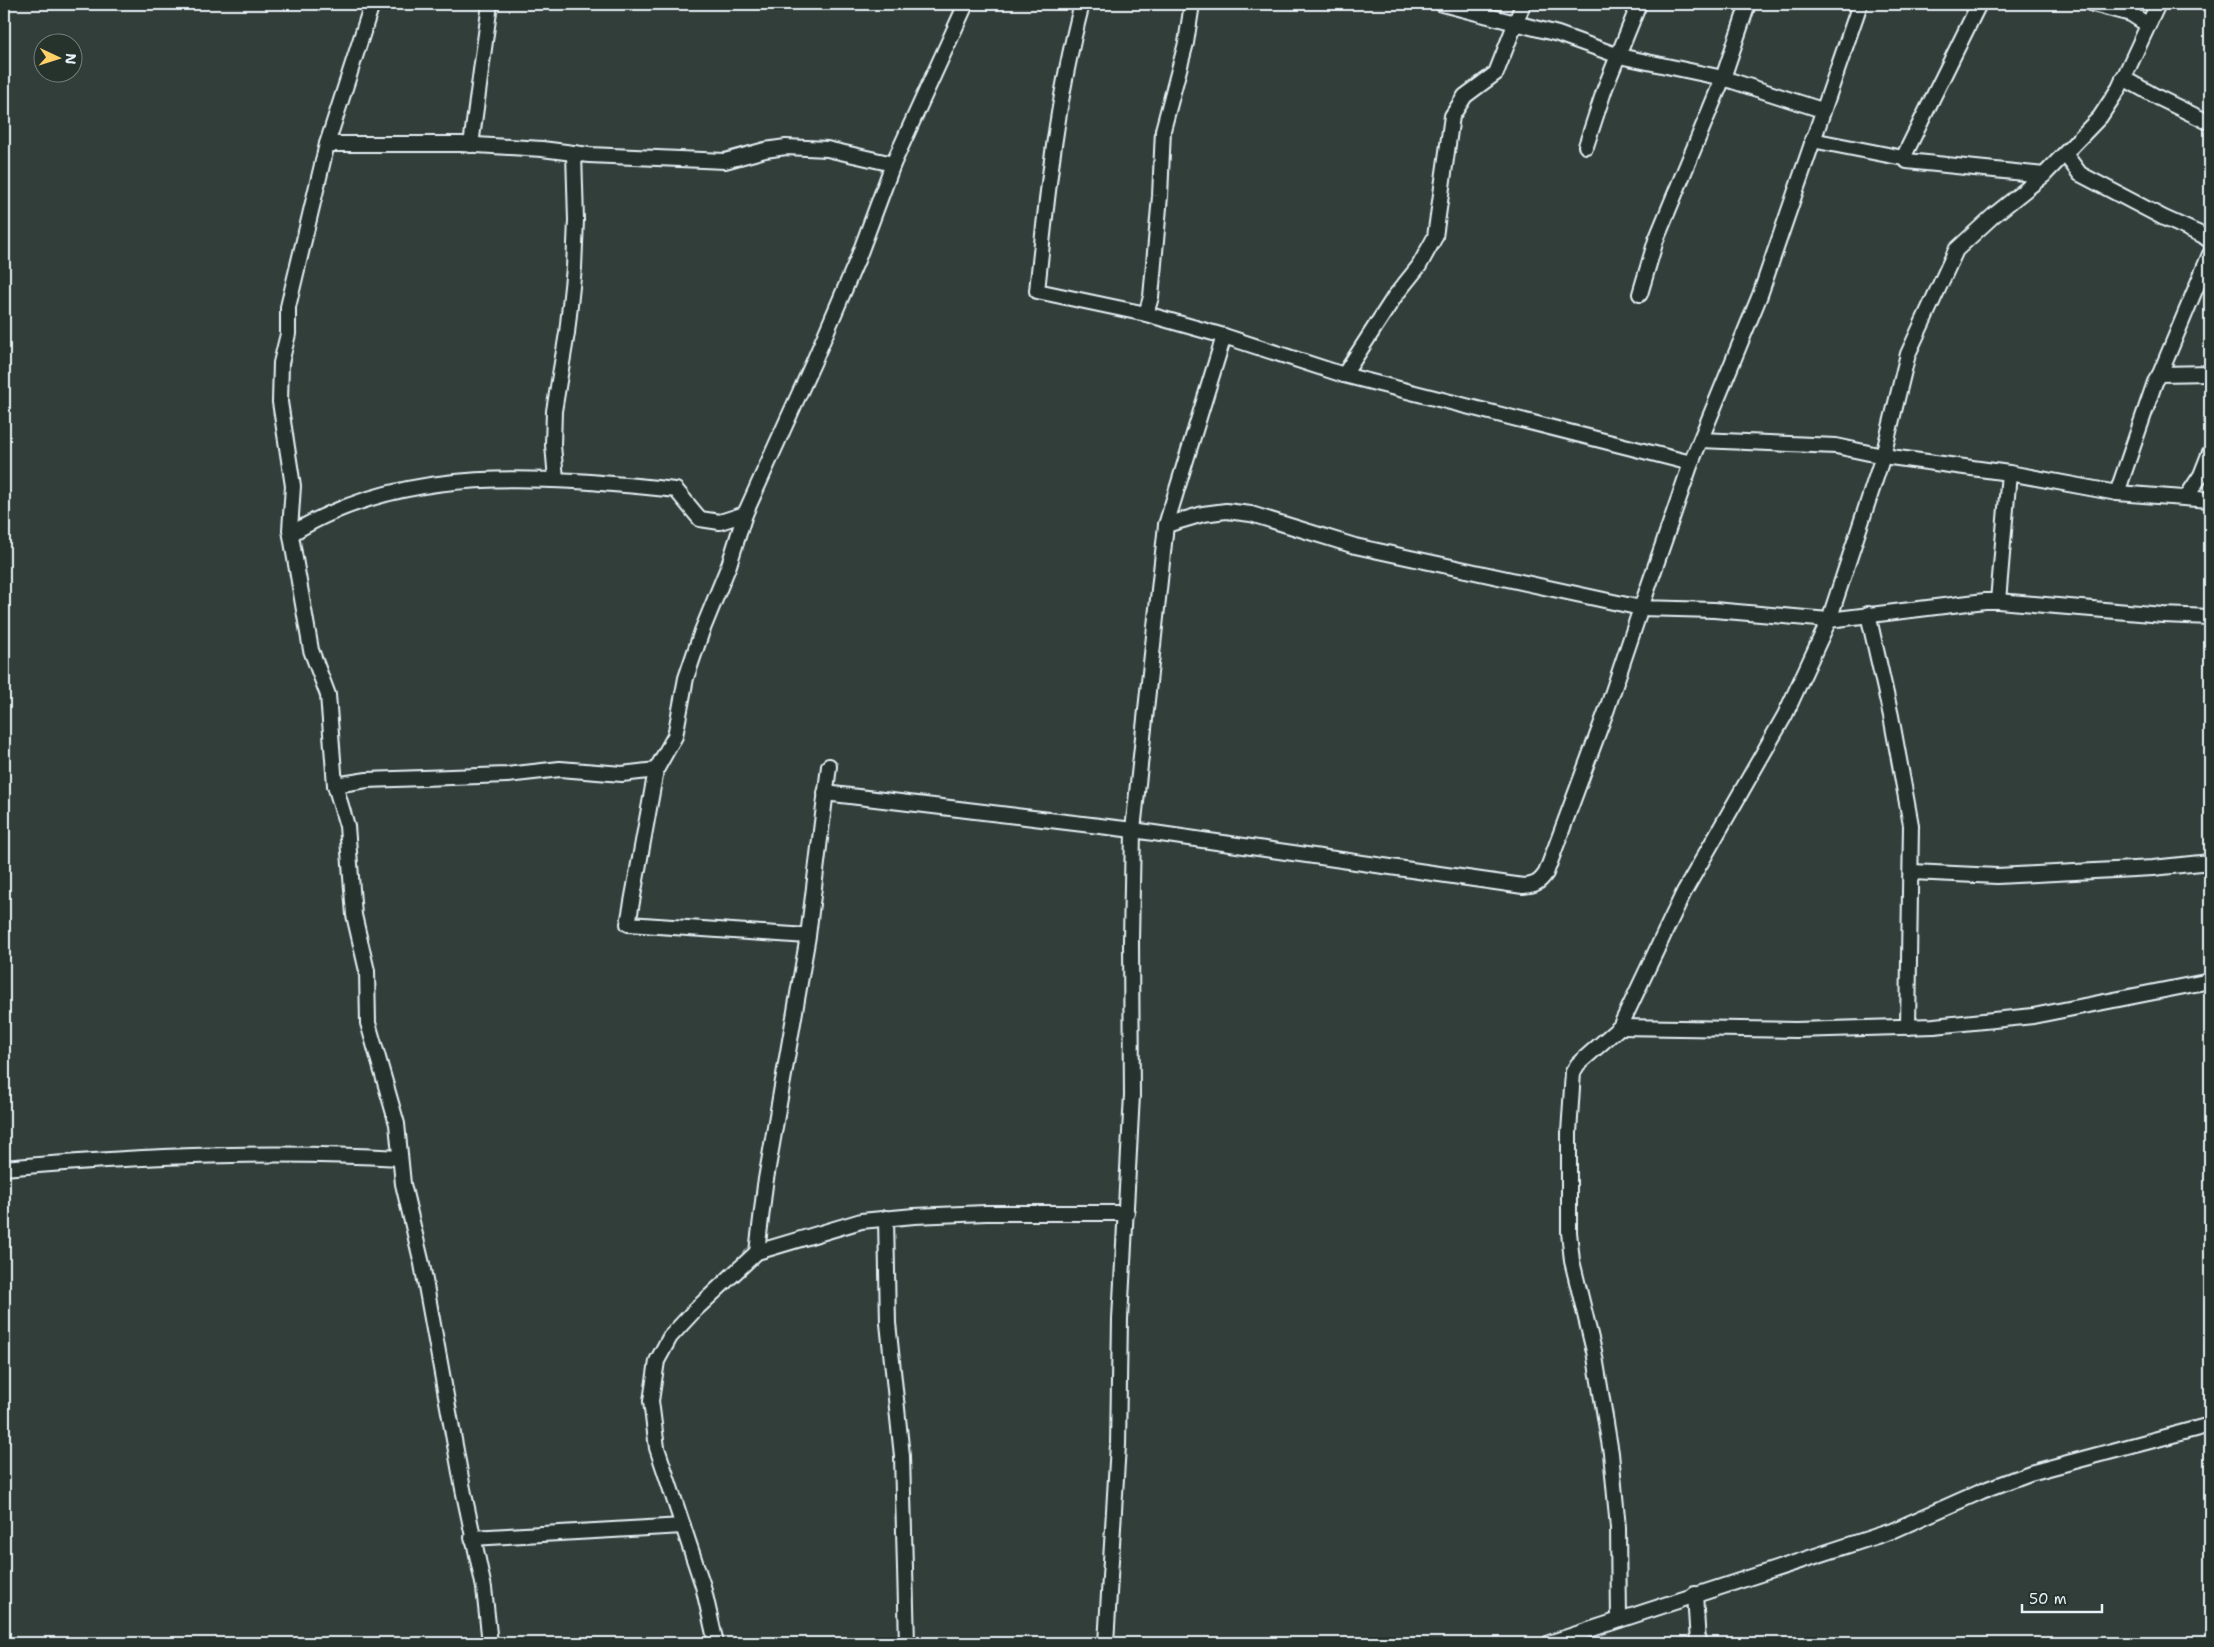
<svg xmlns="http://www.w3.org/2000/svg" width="2214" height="1647" viewBox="0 0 2214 1647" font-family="'Shantell Sans',sans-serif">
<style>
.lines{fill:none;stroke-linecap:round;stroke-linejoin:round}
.minor-casing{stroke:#e8f1f8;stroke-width:18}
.minor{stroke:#26332d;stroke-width:14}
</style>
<rect width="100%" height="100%" fill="#323e39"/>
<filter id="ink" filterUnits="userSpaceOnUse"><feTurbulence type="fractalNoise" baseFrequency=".02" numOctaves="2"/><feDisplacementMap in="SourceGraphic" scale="10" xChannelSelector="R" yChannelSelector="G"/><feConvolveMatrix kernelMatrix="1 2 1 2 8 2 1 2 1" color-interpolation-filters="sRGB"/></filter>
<g filter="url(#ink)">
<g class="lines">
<!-- minor casing -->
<g class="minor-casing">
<g id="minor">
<polyline points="372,4 327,144 288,307 288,334 281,363 280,402 293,486 290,530 311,650 328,695 335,785 347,826 354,915 367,971 368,1023 397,1124 403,1184 422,1264 463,1489 484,1588 490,1643"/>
<path d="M1082,4c-25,94 -35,190 -45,287l109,23 78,22"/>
<polyline points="1442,4 1558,34 1619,56 1723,78 1822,110"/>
<polyline points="1860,4 1760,295 1691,463 1641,608 1714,610 1829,620 1985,601 1998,601 2163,615 2210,617"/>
<polyline points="1979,4 1903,158 1907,161 2044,175"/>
<polyline points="2093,4 2131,14 2148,25"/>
<polyline points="2123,78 2159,98 2210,123"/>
<polyline points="1812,140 1903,158"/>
<polyline points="327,144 461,144 542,149 589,155 725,161 765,150 786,147 827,149 893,164"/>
<polyline points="471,145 490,4"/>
<polyline points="1586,146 1605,88 1639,4"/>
<polyline points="2065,154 2080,174 2164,218 2202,235 2210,241"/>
<polyline points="1640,294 1656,240 1723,78 1748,4"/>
<polyline points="1146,314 1151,297 1160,196 1163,130 1186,43 1192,4"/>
<polyline points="2160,374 2210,254"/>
<polyline points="1344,375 1395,296 1419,266 1435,237 1452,116 1465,96 1496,73 1523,4"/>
<polyline points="1701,440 1836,446 1883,456 2009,473 2117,493 2210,500"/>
<polyline points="556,479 553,445 554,411 567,333 574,268 576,220 574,153"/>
<polyline points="2117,493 2155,382 2160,374 2210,373"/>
<polyline points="2186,498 2201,475 2210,452"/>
<path d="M291,534c115,-72 256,-57 385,-44l24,29 20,3 25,-8"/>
<polyline points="1998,601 2009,473"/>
<polyline points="1868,614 1891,716 1911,825 1908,1027"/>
<polyline points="656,770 628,924 808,936"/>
<polyline points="335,785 367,780 507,775 560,769 622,774 656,770 675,736 686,678 702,631 729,565 745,514 814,361 858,258 893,164 966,4"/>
<polyline points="825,793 1133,830 1166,525 1224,336 1344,375 1691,463"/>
<polyline points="1912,872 1997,876 2153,868 2210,862"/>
<polyline points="1620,1027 1795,1030 1934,1026 2033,1016 2210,981"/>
<path d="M4,1168c131,-12 264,-18 396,-10"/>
<polyline points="886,1218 888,1323 902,1456 907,1643"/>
<polyline points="757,1252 765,1185 808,936 829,766"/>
<polyline points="472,1538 683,1526"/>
<polyline points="1695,1594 1698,1643"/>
<polyline points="1619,1620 1618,1528 1611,1453 1594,1351 1572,1261 1569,1232 1569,1133 1573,1072 1578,1064 1620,1027 1684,892 1785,715 1829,620 1883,456 1908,354 1956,250 1994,215 2044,175 2100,117 2119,88 2158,4"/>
<polyline points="716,1643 703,1586 657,1448 651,1401 657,1361 670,1337 694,1311 757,1252 861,1221 914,1216 986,1213 1127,1213"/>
<path d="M1106,1643l12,-198 2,-126 12,-224 -1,-154 2,-111 390,56c12,-1 16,-3 23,-13l61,-164 34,-101 -286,-62 -104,-32 -25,-3 -23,3 -37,11"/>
<polyline points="1549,1643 1892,1531 1982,1491 2030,1473 2210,1425"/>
</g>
</g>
<!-- minor -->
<use href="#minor" class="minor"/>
</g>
</g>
<!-- margin -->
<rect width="2214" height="1647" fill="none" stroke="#26332d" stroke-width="20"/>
<rect x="10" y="10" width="2194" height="1627" fill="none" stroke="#e8f1f8" stroke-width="2" filter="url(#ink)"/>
<!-- north arrow -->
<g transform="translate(58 58) rotate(94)"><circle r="24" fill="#26332d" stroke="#747f7e"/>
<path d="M0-4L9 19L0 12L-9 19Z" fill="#ffd166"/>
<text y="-8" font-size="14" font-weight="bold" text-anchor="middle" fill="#e8f1f8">N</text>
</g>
<!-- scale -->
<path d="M2022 1604v8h80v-8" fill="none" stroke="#e8f1f8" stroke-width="2.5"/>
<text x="2029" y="1604" font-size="15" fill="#e8f1f8" stroke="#26332d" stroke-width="4" paint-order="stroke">50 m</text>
</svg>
